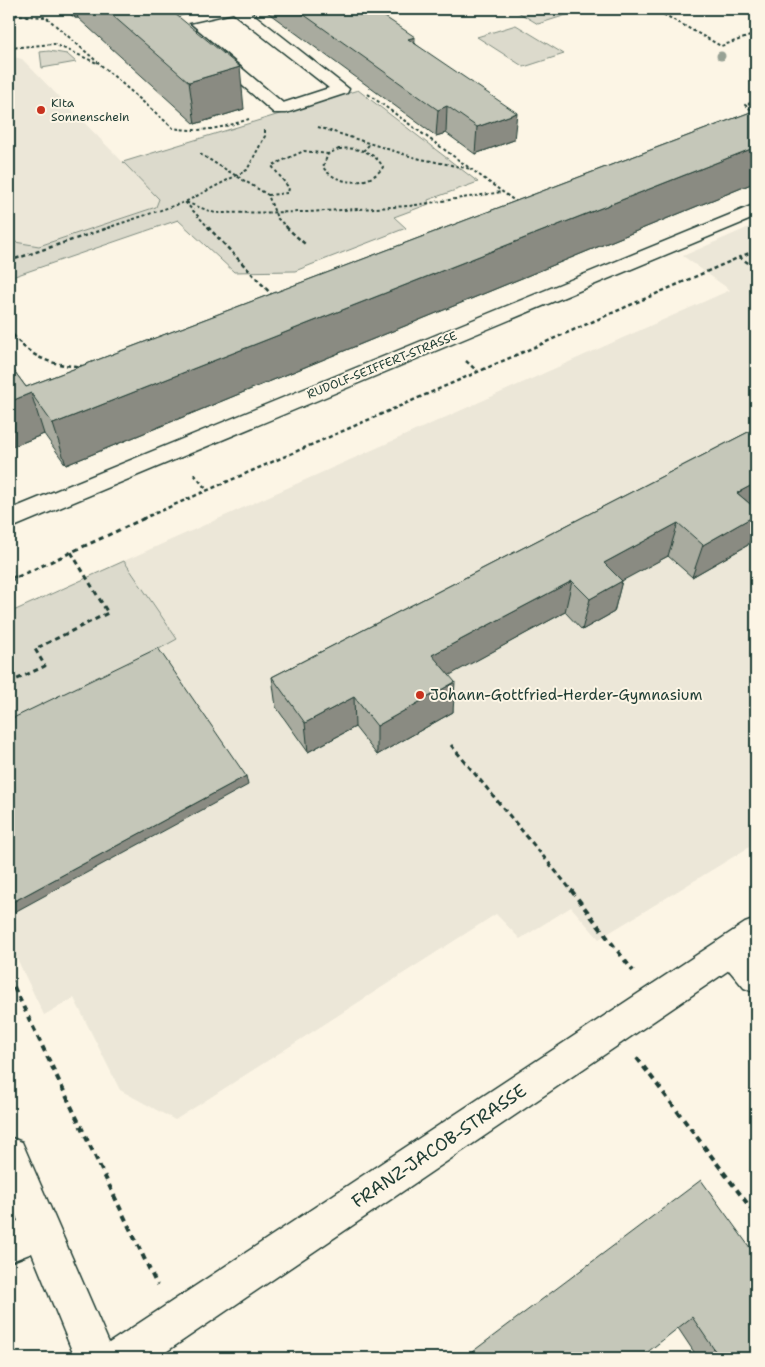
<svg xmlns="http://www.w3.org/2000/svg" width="765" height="1367" viewBox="0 0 765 1367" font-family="'Shantell Sans',sans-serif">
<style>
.built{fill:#ece7d8}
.green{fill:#dcdacc;stroke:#7e8c80}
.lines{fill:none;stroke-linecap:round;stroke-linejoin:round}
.minor-casing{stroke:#1f3d34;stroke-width:3}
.path-far3{stroke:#1f3d34;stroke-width:2;stroke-dasharray:3 2.5;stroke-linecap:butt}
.path-far2{stroke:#1f3d34;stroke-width:2.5;stroke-dasharray:4 3;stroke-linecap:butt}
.path-far1{stroke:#1f3d34;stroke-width:3;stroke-dasharray:5 4;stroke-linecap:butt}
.path{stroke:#1f3d34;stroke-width:4;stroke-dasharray:6 5;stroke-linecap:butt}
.minor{fill:#fcf5e5;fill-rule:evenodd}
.tree{fill:#97a194}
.wall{fill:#a9ab9f;stroke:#1f3d34}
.shaded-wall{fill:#8a8b82;stroke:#1f3d34}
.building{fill:#c5c7b9;stroke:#1f3d34}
.poi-dot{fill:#c8321e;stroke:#fcf5e5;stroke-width:2}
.labels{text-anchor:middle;stroke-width:4;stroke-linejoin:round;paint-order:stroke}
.far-poi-label{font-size:12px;fill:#1f3d34;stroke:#fcf5e5;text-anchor:start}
.far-street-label{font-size:12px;fill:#1f3d34;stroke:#fcf5e5}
.poi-label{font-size:15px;fill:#1f3d34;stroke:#fcf5e5;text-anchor:start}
.near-street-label{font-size:18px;fill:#1f3d34;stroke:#fcf5e5}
</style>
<rect width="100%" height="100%" fill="#fcf5e5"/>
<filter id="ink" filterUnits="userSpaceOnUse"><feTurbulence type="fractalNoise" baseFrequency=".02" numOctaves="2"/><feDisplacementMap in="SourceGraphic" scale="10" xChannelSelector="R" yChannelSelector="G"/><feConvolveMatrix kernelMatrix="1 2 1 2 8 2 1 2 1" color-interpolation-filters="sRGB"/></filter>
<g filter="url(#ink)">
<!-- built -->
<g class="built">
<polygon points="14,57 22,59 159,199 157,207 39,246 9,241 9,58"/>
<polygon points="756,224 756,843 599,939 571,907 520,939 496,914 175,1120 120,1090 74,998 44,1015 9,942 9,732 177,638 124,561 730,290 683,256"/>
</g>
<!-- green -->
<g class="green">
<polygon points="513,9 585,9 538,24"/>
<polygon points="516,25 564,54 524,67 477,37"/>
<polygon points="49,51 67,54 76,62 42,68 40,52"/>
<polygon points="358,90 478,182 428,200 429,204 394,217 406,228 295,271 234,272 178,220 9,278 9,241 39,246 156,207 159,199 123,162"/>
<polygon points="124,561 177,639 9,732 9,613"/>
</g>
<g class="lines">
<!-- minor casing -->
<g class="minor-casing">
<g id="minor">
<path d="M154,9h17l9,7 31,-7h36l102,80 -2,4 -61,20h-12zM233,13l96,75 -46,15 -95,-80z"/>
<polygon points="756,204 756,217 9,529 9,510"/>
<polygon points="756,919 756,993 744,988 729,970 157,1358 75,1358 32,1253 9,1262 9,1224 18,1221 9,1198 9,1137 22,1142 109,1343 745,923"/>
</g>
</g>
<!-- path-far3 -->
<g class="path-far3">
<polyline points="654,9 721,46 756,34"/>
<path d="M9,15l37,2 127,111c28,5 50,0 76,-9"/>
<polyline points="9,48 54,44 97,63"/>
<polyline points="368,94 519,204"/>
<polyline points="756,101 745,105 756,113"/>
<polyline points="318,127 416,158 471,169"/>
<polyline points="265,130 265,136 247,170 185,202 215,213 308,212 409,206 502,192"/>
<path d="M339,149c17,-2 35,2 44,18 -13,20 -47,19 -60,0l5,-13z"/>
<polyline points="363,151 370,144"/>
<polyline points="200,154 268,195 277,218 288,228"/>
<polyline points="268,195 288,193 289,188 272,166 275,164 304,151 328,154"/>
<polyline points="107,228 185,202 209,228"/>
</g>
<!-- path-far2 -->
<g class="path-far2">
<polyline points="208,227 273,296"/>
<polyline points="286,227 305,244"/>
<polyline points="739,257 756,268"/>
<polyline points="9,261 111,227"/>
<path d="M9,329c17,27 43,38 75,37"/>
<polyline points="466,361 477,371"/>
<polyline points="194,474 206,489"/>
<polyline points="142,519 756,250"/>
</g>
<!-- path-far1 -->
<g class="path-far1">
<polyline points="9,568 15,578"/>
<polyline points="9,581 145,518"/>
<polyline points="9,683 45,666 35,649 108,613 71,552"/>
<polyline points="451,745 572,891"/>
</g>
<!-- path -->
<g class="path">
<polyline points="571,890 633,971"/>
<polyline points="9,977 157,1285"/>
<polyline points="637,1058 756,1215"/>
</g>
<!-- minor -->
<use href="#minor" class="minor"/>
</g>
<!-- trees -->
<circle class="tree" cx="721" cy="56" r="4.5"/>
<!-- wall -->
<g class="wall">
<polygon points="64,9 169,9 244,109 195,124 78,18 75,18"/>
<polygon points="263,9 373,9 415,43 514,140 475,154 446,133 436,136"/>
<polygon points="756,110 756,182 66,465 44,434 9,448 9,364 26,387"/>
<polygon points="756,428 748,545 692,577 668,556 622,580 614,612 582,630 565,612 449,675 453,712 377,755 355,727 308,752 276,707 272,677"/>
<polygon points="701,1180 756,1358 698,1358 678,1328"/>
</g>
<!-- shaded-wall -->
<g class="shaded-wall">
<polygon points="73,9 76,9 78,18 75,18"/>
<polygon points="415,37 414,63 408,39"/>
<polygon points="240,67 244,109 195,124 189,82"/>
<polygon points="447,106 446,133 436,136 438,110"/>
<polygon points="517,113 514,140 475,154 477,127"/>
<polygon points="756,147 756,182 66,465 53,424"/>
<polygon points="31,393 44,434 9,448 9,402"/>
<polygon points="756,483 756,509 737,493"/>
<polygon points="756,515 756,525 748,545 692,577 703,545"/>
<polygon points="678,523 668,556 596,595 604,563"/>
<polygon points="572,581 565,612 430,686 432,655"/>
<polygon points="622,581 614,612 582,630 590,599"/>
<polygon points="455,682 453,712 377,755 377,726"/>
<polygon points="354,697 355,727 308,752 305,723"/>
<polygon points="246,776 248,785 9,915 9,904"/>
</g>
<!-- building -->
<g class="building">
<polygon points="105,9 169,9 240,67 189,82"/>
<polygon points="296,9 373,9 415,37 408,39 517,113 477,127 447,106 438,110"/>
<polygon points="756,110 756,147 53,424 31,393 9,402 9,364 26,387"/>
<polygon points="756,428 756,483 737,493 756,509 756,515 703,545 678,523 604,563 622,581 590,599 572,581 432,655 455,682 377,726 354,697 305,723 272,677"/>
<polygon points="158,648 246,776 9,904 9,720"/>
<polygon points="701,1180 756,1256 756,1358 720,1358 692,1317 640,1358 464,1358"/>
</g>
</g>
<!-- markers -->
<g class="poi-dot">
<circle cx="41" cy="110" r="5"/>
<circle cx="420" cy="695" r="5"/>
</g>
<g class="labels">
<!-- far-poi labels -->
<g class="far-poi-label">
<text x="51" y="107">Kita<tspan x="51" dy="14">Sonnenschein</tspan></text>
</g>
<!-- far-street labels -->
<g class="far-street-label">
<text transform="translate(382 365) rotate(-22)" y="4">RUDOLF-SEIFFERT-STRASSE</text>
</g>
<!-- poi labels -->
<g class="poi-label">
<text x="430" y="700">Johann-Gottfried-Herder-Gymnasium</text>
</g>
<!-- near-street labels -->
<g class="near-street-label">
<text transform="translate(439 1146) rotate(-34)" y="6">FRANZ-JACOB-STRASSE</text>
</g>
</g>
<!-- margin -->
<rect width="765" height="1367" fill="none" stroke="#fcf5e5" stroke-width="30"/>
<rect x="15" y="15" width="735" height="1337" fill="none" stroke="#1f3d34" stroke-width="2" filter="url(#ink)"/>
</svg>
